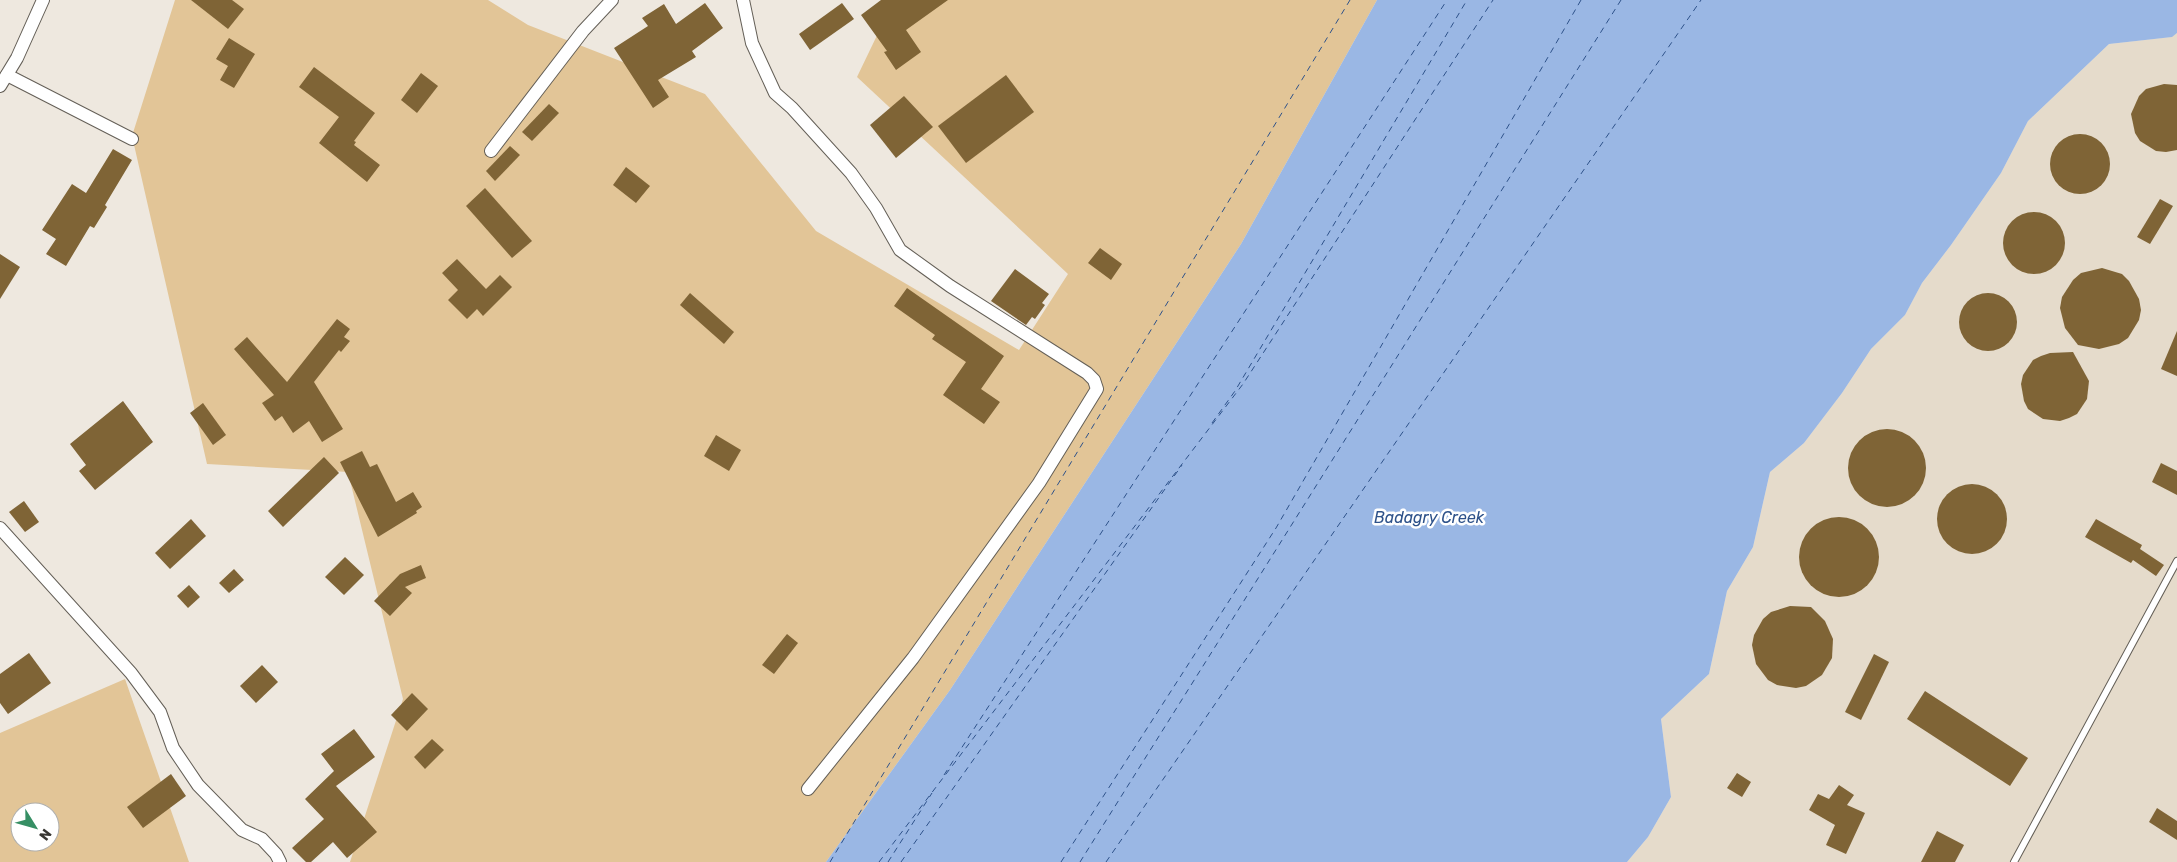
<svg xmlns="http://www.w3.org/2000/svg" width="2177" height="862" viewBox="0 0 2177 862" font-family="Rubik,sans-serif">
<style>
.built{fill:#e5dbcb}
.green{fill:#e2c597;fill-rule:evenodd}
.water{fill:#9ab7e4}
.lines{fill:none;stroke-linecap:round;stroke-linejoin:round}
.ferry{stroke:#2e528a;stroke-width:1;stroke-dasharray:6 5;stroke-linecap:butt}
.building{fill:#7f6436}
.lane-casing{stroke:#645f57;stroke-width:8}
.street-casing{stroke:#645f57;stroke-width:14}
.lane{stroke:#fff;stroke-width:6}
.street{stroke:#fff;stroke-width:12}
.labels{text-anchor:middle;stroke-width:5;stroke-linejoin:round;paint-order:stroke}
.water-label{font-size:16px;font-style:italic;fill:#2e528a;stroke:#fff}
</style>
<rect width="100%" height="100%" fill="#eee8df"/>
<!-- built -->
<polygon class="built" points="2177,33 2177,862 1627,862 1648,837 1671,797 1661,719 1709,674 1727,591 1753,547 1770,472 1804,443 1842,393 1871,349 1905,315 1922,283 1951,245 2001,173 2028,121 2109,44 2171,37"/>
<!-- green -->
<g class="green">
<polygon points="175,0 488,0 528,25 705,94 816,231 1019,350 1068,274 857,77 894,0 1377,0 1241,244 950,690 826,862 350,862 403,699 348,472 207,464 132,136"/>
<path d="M125,679l64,183h-189v-129zM20,812h30v30h-30z"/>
</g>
<!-- water -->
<polygon class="water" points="1377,0 2177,0 2177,33 2172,37 2109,44 2028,121 2001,173 1951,245 1922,283 1905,315 1871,349 1842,393 1804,443 1770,472 1753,547 1727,591 1709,674 1661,719 1671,797 1648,837 1627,862 826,862 950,690 1241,244"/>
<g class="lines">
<!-- ferry -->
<g class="ferry">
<polyline points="1212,423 1235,391 1467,0"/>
<polyline points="944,775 1447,0"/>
<polyline points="830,862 1350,0"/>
<polyline points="879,862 1243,384 1493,0"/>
<polyline points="888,862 932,793"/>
<polyline points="901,862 1182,465"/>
<polyline points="1061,862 1276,528 1581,0"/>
<polyline points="1080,862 1621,0"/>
<polyline points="1106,862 1701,0"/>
</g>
</g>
<!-- building -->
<g class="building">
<polygon points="191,0 232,0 244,9 228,29"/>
<polygon points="881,0 948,0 906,30 921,52 896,70 884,52 887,51 861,15"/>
<polygon points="705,3 723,28 692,51 696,57 658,80 669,97 653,108 614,48 648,26 642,18 664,4 676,24"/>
<polygon points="842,3 854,19 810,50 799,34"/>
<polygon points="229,38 255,54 234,88 220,80 228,66 216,59"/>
<polygon points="314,67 375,113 354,141 356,142 354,145 380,165 367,182 319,143 339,117 299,87"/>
<polygon points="421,73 438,86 417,113 401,100"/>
<polygon points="1006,75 1034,112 966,163 938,126"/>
<polygon points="2164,84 2177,85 2177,150 2166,152 2156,151 2140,141 2135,133 2131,114 2139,96 2146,89"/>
<polygon points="904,96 933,127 896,158 870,125"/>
<polygon points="549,104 559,113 532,141 522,132"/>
<circle cx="2080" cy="164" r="30"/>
<polygon points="510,146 520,155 495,181 486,171"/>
<polygon points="113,149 132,160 105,205 107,207 94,228 90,226 66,266 46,254 56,239 42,230 72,184 86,193"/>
<polygon points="626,167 650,186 636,203 613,185"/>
<polygon points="485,188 532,241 512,258 466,206"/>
<polygon points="2160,199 2173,206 2150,244 2137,237"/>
<circle cx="2034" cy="243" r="31"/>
<polygon points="1100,248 1122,264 1111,280 1088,263"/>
<polygon points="0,254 20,267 0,299"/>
<polygon points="457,259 486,289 500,275 512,287 483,316 477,309 467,319 448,300 458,290 442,273"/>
<polygon points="2102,268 2122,274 2129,281 2139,299 2141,310 2139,320 2128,338 2119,344 2099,349 2078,345 2065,328 2060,308 2062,297 2073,280 2081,273"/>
<polygon points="1015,269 1049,294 1042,303 1045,305 1035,319 1032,317 1026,325 991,301"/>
<polygon points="907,288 1004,356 981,389 1000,402 984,424 943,395 966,362 932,339 935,335 894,306"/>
<circle cx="1988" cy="322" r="29"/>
<polygon points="690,293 734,332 724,344 680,305"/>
<polygon points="337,319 350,329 344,337 350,341 341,352 339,350 314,382 343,429 322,442 309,421 293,433 282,416 275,421 262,403 274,395 234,349 247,337 287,382"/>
<polygon points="2177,331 2177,376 2161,369"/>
<polygon points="2073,352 2089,381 2087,399 2077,414 2069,418 2060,421 2043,419 2028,409 2024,401 2021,384 2023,375 2033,360 2041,356 2050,353"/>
<polygon points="123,401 153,442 95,490 79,471 86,465 70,444"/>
<polygon points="203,403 226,435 213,445 190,413"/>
<circle cx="1887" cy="468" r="39"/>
<polygon points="716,435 741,450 729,471 704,456"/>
<polygon points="362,451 370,467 377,464 396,502 413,492 422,507 416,511 417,513 378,537 340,462"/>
<polygon points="324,457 339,473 283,527 268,511"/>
<polygon points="2161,463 2177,471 2177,495 2152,482"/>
<circle cx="1972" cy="519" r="35"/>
<polygon points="24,501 39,522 25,532 9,512"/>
<circle cx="1839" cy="557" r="40"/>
<polygon points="191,519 206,536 170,569 155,553"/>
<polygon points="2096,519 2142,545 2140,549 2164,565 2156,576 2133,560 2131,563 2085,537"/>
<polygon points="345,557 364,575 344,595 325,577"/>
<polygon points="421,565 426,578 405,587 412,593 390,616 374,601 400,574"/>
<polygon points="234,569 244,580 229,593 219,583"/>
<polygon points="189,585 200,597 188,608 177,596"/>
<polygon points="1790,606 1811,607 1825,621 1833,639 1832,658 1822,675 1806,686 1796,688 1777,685 1768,680 1756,664 1752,645 1754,635 1763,619 1771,612"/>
<polygon points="787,634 798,643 774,674 762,665"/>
<polygon points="29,653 51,683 8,714 0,703 0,674"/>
<polygon points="1874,654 1889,662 1861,720 1845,712"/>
<polygon points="262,665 278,682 256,703 240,686"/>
<polygon points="1925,691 2028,758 2010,786 1907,719"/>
<polygon points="412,693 428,709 407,731 391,715"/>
<polygon points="354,729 375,757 336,786 377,832 347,858 333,842 311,862 306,862 292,848 324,819 305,799 334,771 321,754"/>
<polygon points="432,739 444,750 425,769 414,757"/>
<polygon points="1737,773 1751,782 1742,797 1727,788"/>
<polygon points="171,774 186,796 143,828 127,807"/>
<polygon points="1839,785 1854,795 1847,805 1865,813 1846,854 1826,845 1835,825 1809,810 1818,794 1829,799"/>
<polygon points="2157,808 2177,821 2177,840 2149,822"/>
<polygon points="1937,831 1964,845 1955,862 1921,862"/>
</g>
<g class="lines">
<!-- lane casing -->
<g class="lane-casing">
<polyline id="lane" points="2014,862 2177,561"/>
</g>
<!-- street casing -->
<g class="street-casing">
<g id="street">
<polyline points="743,0 752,43 775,93 792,108 851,173 876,208 900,250 950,286 1087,373 1094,380 1097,389 1039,483 913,658 808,789"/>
<polyline points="7,75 132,139"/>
<polyline points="0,86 17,58 43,0"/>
<polyline points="491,151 583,31 612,0"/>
<polyline points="0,528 131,673 160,712 173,748 198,785 242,830 262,839 276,854 280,862"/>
</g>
</g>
<!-- lane -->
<use href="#lane" class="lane"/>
<!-- street -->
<use href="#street" class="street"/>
</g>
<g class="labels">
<!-- water labels -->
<g class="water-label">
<text x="1429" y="523">Badagry Creek</text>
</g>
</g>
<!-- north arrow -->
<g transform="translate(35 827) rotate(127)"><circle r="24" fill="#ffffff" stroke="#afafad"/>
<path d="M0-4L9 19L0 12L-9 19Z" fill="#368f64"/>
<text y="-8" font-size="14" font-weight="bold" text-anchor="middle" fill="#383632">N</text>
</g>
</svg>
